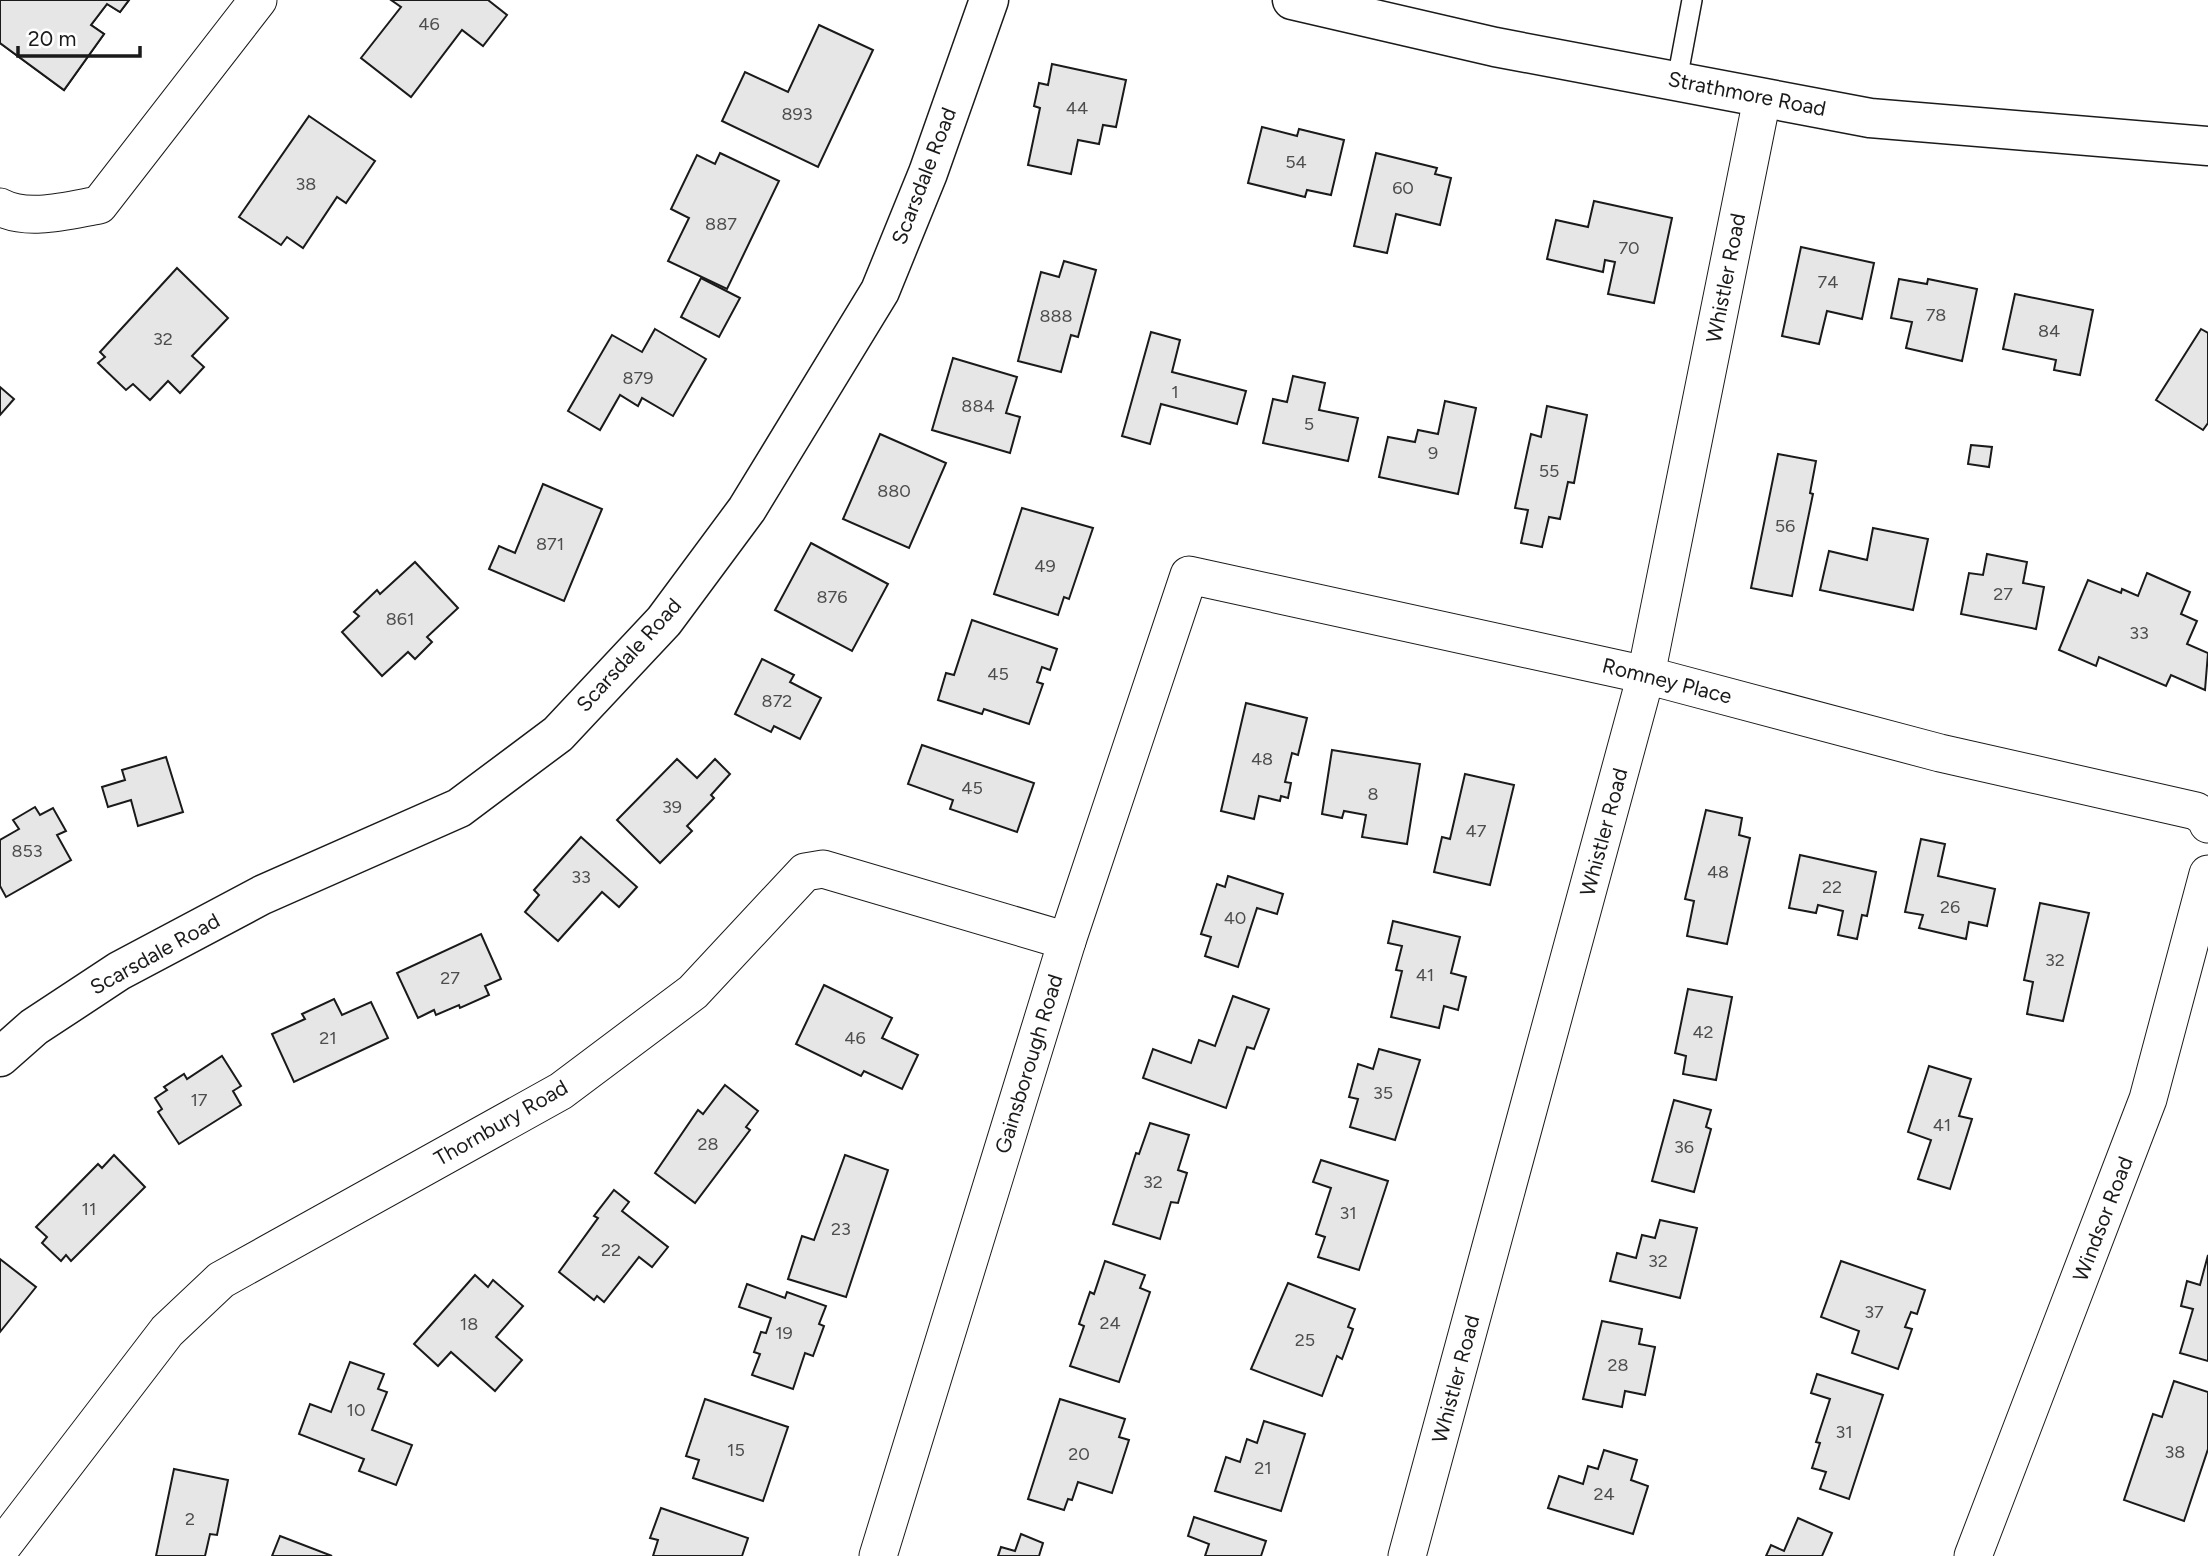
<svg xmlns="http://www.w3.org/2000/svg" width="2208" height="1556" viewBox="0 0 2208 1556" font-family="Figtree,sans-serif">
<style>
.building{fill:#e6e6e6;stroke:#1a1a1a;stroke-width:2}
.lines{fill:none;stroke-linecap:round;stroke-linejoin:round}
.service-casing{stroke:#1a1a1a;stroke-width:22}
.minor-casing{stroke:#1a1a1a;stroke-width:39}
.tertiary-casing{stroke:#1a1a1a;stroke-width:41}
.service{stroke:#fff;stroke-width:19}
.minor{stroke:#fff;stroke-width:37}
.tertiary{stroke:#fff;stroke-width:38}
.labels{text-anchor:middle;stroke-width:5;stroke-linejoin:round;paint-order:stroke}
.number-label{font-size:18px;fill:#4d4d4d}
.street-label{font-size:21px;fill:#1a1a1a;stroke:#fff}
</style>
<rect width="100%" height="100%" fill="#fff"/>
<!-- building -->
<g class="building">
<polygon points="0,0 129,0 120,12 107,4 91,25 104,34 64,90 0,43"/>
<polygon points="0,0 129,0 120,12 107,4 91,25 104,34 64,90 0,43"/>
<polygon points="391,0 488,0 507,15 483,46 462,30 411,97 361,58 401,7"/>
<polygon points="819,25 873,50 818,167 722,121 745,72 788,92"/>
<polygon points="1052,64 1126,80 1116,127 1103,125 1099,144 1078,140 1071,174 1028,165 1040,108 1034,106 1039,83 1048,85"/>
<polygon points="309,116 375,161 346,203 337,197 303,248 287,237 281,245 239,217"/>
<polygon points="1262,127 1297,136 1299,129 1344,140 1331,195 1307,190 1305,197 1248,183"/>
<polygon points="720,153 779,181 727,289 668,261 689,218 671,209 697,155 715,164"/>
<polygon points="1376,153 1437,168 1435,174 1451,178 1440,225 1396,214 1387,253 1354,246"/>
<polygon points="1594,201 1672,218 1654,303 1608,294 1615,262 1605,260 1603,272 1547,259 1556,220 1588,227"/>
<polygon points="1801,247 1874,263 1862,319 1827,311 1819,344 1782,336"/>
<polygon points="1064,261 1096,270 1078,337 1071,335 1061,372 1018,361 1041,272 1059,277"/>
<polygon points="177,268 228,318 192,356 204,367 180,393 168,381 150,400 133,384 126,390 98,363 105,357 100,352"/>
<polygon points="701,278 740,298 719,337 681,317"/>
<polygon points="1899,279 1927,284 1928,279 1977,289 1962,361 1906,348 1912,322 1891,318"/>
<polygon points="2015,294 2093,310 2080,375 2054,370 2056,360 2003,349"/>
<polygon points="655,329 706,359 673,416 642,398 638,406 620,395 600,430 568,411 612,335 642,352"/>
<polygon points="2201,329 2208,333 2208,423 2203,430 2156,400"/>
<polygon points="1151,332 1180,340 1172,372 1246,391 1237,424 1161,404 1150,444 1122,436"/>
<polygon points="953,358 1017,377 1006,413 1020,417 1010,453 932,430"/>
<polygon points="1293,376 1325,383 1319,410 1358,418 1348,461 1263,443 1273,399 1287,402"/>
<polygon points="0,387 14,399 0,415"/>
<polygon points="1445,401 1476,408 1458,494 1379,477 1388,437 1415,442 1418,430 1438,434"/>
<polygon points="1547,406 1587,415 1574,483 1568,482 1560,519 1549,517 1542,547 1521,543 1528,510 1515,508 1531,434 1541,437"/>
<polygon points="880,434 946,463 909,548 843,519"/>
<polygon points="1971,445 1992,447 1989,467 1968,464"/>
<polygon points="1778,454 1816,461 1810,493 1813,494 1792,596 1751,588"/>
<polygon points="543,484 602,509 564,601 489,569 499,546 515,553"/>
<polygon points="1022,508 1093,528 1069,599 1064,597 1058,615 994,594"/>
<polygon points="1873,528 1928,539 1913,610 1820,590 1829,551 1867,560"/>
<polygon points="811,543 888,584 852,651 775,610"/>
<polygon points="1987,554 2027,562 2023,583 2044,587 2036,629 1961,614 1969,573 1983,575"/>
<polygon points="415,562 458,608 427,637 432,642 415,659 408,652 382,676 342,632 359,616 354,612 377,590 380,594"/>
<polygon points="2147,573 2190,592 2181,614 2197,621 2187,644 2208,653 2205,690 2171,675 2166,686 2099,657 2096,666 2059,650 2088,580 2121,593 2122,589 2138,596"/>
<polygon points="972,620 1057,649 1050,670 1042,667 1037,682 1043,684 1029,724 984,709 982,714 938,700 946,673 954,675"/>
<polygon points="762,659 794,675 790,682 821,698 800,739 774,726 771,732 735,714"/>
<polygon points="1246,703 1307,718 1298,755 1292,753 1285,782 1291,783 1288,798 1281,796 1280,801 1259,796 1254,819 1221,811"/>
<polygon points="922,745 1034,783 1017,832 950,809 953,800 908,784"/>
<polygon points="1332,750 1420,764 1407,844 1362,837 1366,815 1344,811 1342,818 1322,814"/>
<polygon points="166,757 183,812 138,826 131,800 108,807 102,787 125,780 122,770"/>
<polygon points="677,759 697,778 715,759 730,774 711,795 714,798 687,826 692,831 660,863 617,820"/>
<polygon points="1465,774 1514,785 1490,885 1434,872 1442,837 1450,839"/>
<polygon points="35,807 40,815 53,808 66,831 57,835 71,860 6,897 0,886 0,840 19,829 13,820"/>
<polygon points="1706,810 1742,818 1739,835 1750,838 1727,944 1687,936 1694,901 1685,899"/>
<polygon points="581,837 637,887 619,907 602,892 558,941 525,912 539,895 534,890"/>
<polygon points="1921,839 1945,844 1938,876 1995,889 1987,926 1969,922 1966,939 1919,928 1923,915 1905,912"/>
<polygon points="1800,855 1876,872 1867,916 1862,915 1857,939 1838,935 1843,911 1818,905 1816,913 1789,908"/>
<polygon points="1228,876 1283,894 1277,914 1257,908 1238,967 1205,956 1211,937 1201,934 1217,884 1225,887"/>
<polygon points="2040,903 2089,913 2063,1021 2027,1014 2033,982 2024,980"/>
<polygon points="1393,921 1460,937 1451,973 1466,977 1458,1010 1444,1006 1439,1028 1391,1017 1402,971 1396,970 1402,946 1388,943"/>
<polygon points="481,934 501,979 485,986 489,995 460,1008 459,1005 436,1015 434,1010 418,1018 397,973"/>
<polygon points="824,985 892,1018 882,1038 918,1055 902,1089 864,1071 861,1076 796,1044"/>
<polygon points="1688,989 1732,997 1716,1080 1683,1074 1686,1056 1675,1053"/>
<polygon points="1233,996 1269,1009 1254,1049 1247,1047 1226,1108 1143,1078 1153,1049 1191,1063 1199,1040 1215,1046"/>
<polygon points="334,999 342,1015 371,1002 388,1038 294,1082 272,1034 305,1019 302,1014"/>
<polygon points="1379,1049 1420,1060 1395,1140 1350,1127 1358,1099 1349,1097 1358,1064 1373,1069"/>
<polygon points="222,1056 241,1086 233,1091 241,1105 179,1144 158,1112 162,1109 155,1098 167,1090 164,1087 184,1074 187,1079"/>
<polygon points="1929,1066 1971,1079 1959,1116 1972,1119 1950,1189 1918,1179 1931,1140 1908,1132"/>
<polygon points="725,1085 758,1111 746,1127 750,1130 695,1203 655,1173 698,1110 703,1114"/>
<polygon points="1674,1100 1711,1110 1706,1127 1711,1129 1694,1192 1652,1181"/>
<polygon points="1150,1123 1189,1135 1178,1170 1187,1173 1178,1203 1171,1202 1160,1239 1113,1224 1136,1153 1139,1154"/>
<polygon points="114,1155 145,1187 71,1261 66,1255 61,1261 42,1243 47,1237 36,1227 98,1164 102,1168"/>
<polygon points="845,1155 888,1170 846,1297 788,1279 802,1236 814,1240"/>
<polygon points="1321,1160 1388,1181 1359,1270 1318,1257 1325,1237 1316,1234 1331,1188 1313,1182"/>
<polygon points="614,1190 629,1202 622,1211 668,1247 652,1267 639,1257 604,1302 597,1296 594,1300 559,1272 598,1218 594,1216"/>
<polygon points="1660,1220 1697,1228 1680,1298 1610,1281 1617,1253 1636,1258 1642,1235 1655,1238"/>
<polygon points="2208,1255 2208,1361 2180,1353 2193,1309 2181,1306 2187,1281 2200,1285"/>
<polygon points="0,1259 36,1287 0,1332"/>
<polygon points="1105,1261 1145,1275 1140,1288 1150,1292 1119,1382 1070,1366 1084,1326 1079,1324 1090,1292 1094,1294"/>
<polygon points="1841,1261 1925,1290 1917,1314 1911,1312 1905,1327 1912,1329 1898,1369 1852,1353 1859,1331 1821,1317"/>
<polygon points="475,1275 488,1287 493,1280 523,1306 496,1337 522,1360 495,1391 451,1352 438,1366 414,1344"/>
<polygon points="1288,1283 1355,1309 1348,1327 1353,1329 1342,1359 1337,1356 1322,1396 1251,1369"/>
<polygon points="747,1284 785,1298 787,1292 826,1306 819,1324 824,1326 813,1356 805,1353 793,1389 752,1375 760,1354 754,1352 761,1332 766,1333 771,1318 739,1307"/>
<polygon points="1602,1321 1642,1329 1639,1344 1655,1347 1645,1395 1625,1391 1622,1407 1583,1399"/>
<polygon points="350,1362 384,1374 378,1389 387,1392 372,1430 412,1445 396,1485 359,1471 364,1459 299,1434 310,1404 331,1412"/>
<polygon points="1817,1374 1883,1395 1849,1499 1820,1489 1826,1472 1812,1468 1820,1443 1816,1442 1830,1399 1811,1393"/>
<polygon points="2174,1381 2208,1392 2208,1449 2184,1521 2124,1500 2153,1414 2162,1417"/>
<polygon points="705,1399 788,1427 763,1501 693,1478 699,1460 686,1456"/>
<polygon points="1060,1399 1125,1419 1119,1437 1129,1440 1112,1493 1078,1482 1072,1500 1068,1499 1064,1510 1028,1499"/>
<polygon points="1264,1421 1305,1434 1281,1511 1215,1491 1226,1457 1240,1462 1247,1439 1257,1443"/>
<polygon points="1604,1450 1637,1460 1631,1480 1648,1486 1633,1534 1548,1508 1559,1476 1583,1484 1588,1466 1598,1469"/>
<polygon points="174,1469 228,1480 217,1535 210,1534 205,1556 156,1556"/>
<polygon points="661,1508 748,1538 742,1556 653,1556 658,1540 650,1538"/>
<polygon points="1194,1517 1266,1541 1261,1556 1205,1556 1209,1544 1188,1536"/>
<polygon points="1798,1518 1832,1533 1822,1556 1766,1556 1771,1545 1784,1551"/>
<polygon points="1021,1534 1043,1543 1039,1556 998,1556 1001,1547 1015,1551"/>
<polygon points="280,1536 332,1556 272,1556"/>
</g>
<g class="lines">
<!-- service casing -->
<g class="service-casing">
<polyline id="service" points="1677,80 1692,0"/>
</g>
<!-- minor casing -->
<g class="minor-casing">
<g id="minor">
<path d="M0,207c27,15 70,3 99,-2l159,-205"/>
<polyline points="0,1549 167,1331 221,1280 561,1091 693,992 805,872 823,869 1067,941"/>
<polyline points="878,1556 1067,941 1189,575 1646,675 1940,753 2196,811 2207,819 2208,824"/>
<polyline points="1407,1556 1646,675 1762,99"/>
<polyline points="1973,1556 2148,1099 2208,874"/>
</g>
</g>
<!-- tertiary casing -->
<g class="tertiary-casing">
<g id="tertiary">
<polyline points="1292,0 1495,47 1870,118 2208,146"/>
<polyline points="0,1057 34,1027 119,971 262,895 459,808 558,734 664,621 747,509 880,291 928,173 989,0"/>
</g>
</g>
<!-- service -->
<use href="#service" class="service"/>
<!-- minor -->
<use href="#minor" class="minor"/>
<!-- tertiary -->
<use href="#tertiary" class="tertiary"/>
</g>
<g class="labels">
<!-- number labels -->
<g class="number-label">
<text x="429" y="30">46</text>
<text x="1077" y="114">44</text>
<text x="797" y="120">893</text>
<text x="1296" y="168">54</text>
<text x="306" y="190">38</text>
<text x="1403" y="194">60</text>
<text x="721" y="230">887</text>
<text x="1629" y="254">70</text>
<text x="1828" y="288">74</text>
<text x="1936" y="321">78</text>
<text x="1056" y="322">888</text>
<text x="2049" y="337">84</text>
<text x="163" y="345">32</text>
<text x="638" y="384">879</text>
<text x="1175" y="398">1</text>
<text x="978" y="412">884</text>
<text x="1309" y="430">5</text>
<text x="1433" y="459">9</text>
<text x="1549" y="477">55</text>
<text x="894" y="497">880</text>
<text x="1785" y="532">56</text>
<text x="550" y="550">871</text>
<text x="1045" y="572">49</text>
<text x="2003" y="600">27</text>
<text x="832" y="603">876</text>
<text x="400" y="625">861</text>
<text x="2139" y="639">33</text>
<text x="998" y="680">45</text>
<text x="777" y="707">872</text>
<text x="1262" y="765">48</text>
<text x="972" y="794">45</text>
<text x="1373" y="800">8</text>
<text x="672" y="813">39</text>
<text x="1476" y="837">47</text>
<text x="27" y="857">853</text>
<text x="1718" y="878">48</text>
<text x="581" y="883">33</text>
<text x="1832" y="893">22</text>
<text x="1950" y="913">26</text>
<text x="1235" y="924">40</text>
<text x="2055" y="966">32</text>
<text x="1425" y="981">41</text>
<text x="450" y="984">27</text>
<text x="1703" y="1038">42</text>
<text x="328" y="1044">21</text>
<text x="855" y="1044">46</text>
<text x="1383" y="1099">35</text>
<text x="199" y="1106">17</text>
<text x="1942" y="1131">41</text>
<text x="708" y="1150">28</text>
<text x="1684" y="1153">36</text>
<text x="1153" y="1188">32</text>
<text x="89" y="1215">11</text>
<text x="1348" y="1219">31</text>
<text x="841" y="1235">23</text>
<text x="611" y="1256">22</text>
<text x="1658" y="1267">32</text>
<text x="1874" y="1318">37</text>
<text x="1110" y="1329">24</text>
<text x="469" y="1330">18</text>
<text x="784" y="1339">19</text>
<text x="1305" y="1346">25</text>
<text x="1618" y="1371">28</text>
<text x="356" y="1416">10</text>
<text x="1844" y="1438">31</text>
<text x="736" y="1456">15</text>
<text x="2175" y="1458">38</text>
<text x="1079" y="1460">20</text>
<text x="1263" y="1474">21</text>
<text x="1604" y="1500">24</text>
<text x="190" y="1525">2</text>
</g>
<!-- street labels -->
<g class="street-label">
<text transform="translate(1747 94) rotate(11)" y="7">Strathmore Road</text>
<text transform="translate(924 176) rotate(-69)" y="7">Scarsdale Road</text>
<text transform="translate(1726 278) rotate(-79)" y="7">Whistler Road</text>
<text transform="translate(629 655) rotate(-48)" y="7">Scarsdale Road</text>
<text transform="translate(1667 681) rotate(14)" y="7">Romney Place</text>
<text transform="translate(1604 832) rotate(-75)" y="7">Whistler Road</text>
<text transform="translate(155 954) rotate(-29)" y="7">Scarsdale Road</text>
<text transform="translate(1029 1064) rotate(-73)" y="7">Gainsborough Road</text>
<text transform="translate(501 1123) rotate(-30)" y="7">Thornbury Road</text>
<text transform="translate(2103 1219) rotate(-69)" y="7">Windsor Road</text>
<text transform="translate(1456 1379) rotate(-75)" y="7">Whistler Road</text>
</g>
</g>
<!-- scale -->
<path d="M18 46v10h122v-10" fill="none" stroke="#1a1a1a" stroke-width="3.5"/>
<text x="28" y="46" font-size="21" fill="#1a1a1a" stroke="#ffffff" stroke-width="5" paint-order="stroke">20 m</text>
</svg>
